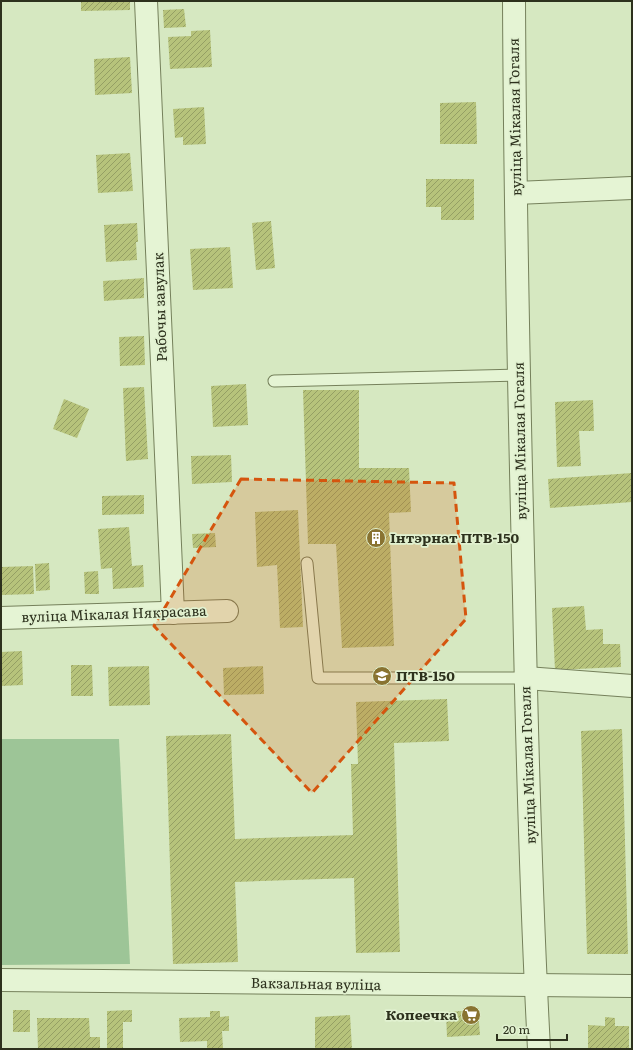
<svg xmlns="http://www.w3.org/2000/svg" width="633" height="1050" viewBox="0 0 633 1050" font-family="Literata,serif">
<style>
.green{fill:#9dc597}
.building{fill:url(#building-hatch)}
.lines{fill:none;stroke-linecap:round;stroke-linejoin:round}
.service-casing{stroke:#75805b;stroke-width:13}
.minor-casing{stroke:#75805b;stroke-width:24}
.service{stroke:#e5f4d4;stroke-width:11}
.minor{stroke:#e5f4d4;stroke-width:22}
.marked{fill:#d5550e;fill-opacity:0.2;stroke:#d5550e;stroke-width:3;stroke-dasharray:8 5;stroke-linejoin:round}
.labels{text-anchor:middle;stroke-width:3.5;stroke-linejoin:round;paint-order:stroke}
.street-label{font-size:14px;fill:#2d311d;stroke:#e1f1d0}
.poi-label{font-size:14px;font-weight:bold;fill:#2d311d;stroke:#e1f1d0;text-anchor:start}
</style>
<defs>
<pattern id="building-hatch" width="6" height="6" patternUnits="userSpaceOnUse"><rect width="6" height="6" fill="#b6c37b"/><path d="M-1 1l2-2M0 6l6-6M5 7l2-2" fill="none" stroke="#949f64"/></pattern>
</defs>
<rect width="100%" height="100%" fill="#d6e8c1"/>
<!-- green -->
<polygon class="green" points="1,739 119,739 130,964 1,965"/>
<!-- building -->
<g class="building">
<polygon points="81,1 130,1 130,10 81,11"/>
<polygon points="184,9 186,27 164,28 163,10"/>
<polygon points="210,30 212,67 170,69 168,37 191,36 191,31"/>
<polygon points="130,57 132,93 95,95 94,59"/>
<polygon points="476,102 477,144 440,144 440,103"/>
<polygon points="204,107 206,144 183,145 183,137 175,138 173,109"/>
<polygon points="130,153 133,191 98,193 96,155"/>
<polygon points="426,179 474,179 474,220 441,220 441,207 426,207"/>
<polygon points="271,221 275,268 256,270 252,223"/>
<polygon points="137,223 138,242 136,242 137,260 106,262 104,225"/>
<polygon points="230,247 233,288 193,290 190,249"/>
<polygon points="144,278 144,298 104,301 103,281"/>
<polygon points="144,336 145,365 120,366 119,337"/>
<polygon points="246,384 248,425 213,427 211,386"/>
<polygon points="144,387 148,459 126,461 123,388"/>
<polygon points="303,390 359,390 359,468 409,468 411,512 389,513 394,646 342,648 336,544 308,544"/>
<polygon points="64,399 89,409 77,438 53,429"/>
<polygon points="593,400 594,431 579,431 581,466 557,467 555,402"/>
<polygon points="231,455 232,482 192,484 191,456"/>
<polygon points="632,473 632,502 550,508 548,479"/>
<polygon points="144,495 144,514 102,515 102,496"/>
<polygon points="298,510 303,627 280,628 277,565 257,567 255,512"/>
<polygon points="129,527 132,566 143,565 144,587 113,589 112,568 101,569 98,529"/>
<polygon points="215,533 216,547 193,548 192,534"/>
<polygon points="49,563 50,590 36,591 35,564"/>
<polygon points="33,566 34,594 1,595 1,567"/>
<polygon points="98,571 99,594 85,594 84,572"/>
<polygon points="584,606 586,630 603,629 603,644 620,644 621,667 555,670 552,608"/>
<polygon points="22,651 23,685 1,686 1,652"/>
<polygon points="71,665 92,665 93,696 71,696"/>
<polygon points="149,666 150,705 109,706 108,667"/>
<polygon points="263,666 264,694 224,695 223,668"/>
<polygon points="447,699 449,741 394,743 400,952 356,953 354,878 235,882 238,962 173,964 166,736 231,734 235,839 353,835 351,764 358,764 356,702"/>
<polygon points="622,729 628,954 587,954 581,731"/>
<rect x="13" y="1010" width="17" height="22"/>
<polygon points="132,1010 132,1022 123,1022 123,1049 107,1049 107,1011"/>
<polygon points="478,1010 480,1035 447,1037 446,1012"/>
<polygon points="210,1011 220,1011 220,1017 229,1016 229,1031 222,1031 223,1048 207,1048 207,1041 180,1042 179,1018 210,1017"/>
<polygon points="350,1015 352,1049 315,1049 315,1017"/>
<polygon points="605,1017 615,1018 615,1026 629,1026 629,1049 588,1049 588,1025 605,1026"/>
<polygon points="37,1018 89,1018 90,1037 100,1037 100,1049 38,1049"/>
</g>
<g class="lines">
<!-- service casing -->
<g class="service-casing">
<g id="service">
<polyline points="274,381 518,375"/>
<polyline points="307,563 318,678 526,678"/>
</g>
</g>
<!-- minor casing -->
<g class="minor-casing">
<g id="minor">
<polyline points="146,1 173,613"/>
<path d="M514,1c1,198 5,397 10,595 3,151 7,302 15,453"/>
<polyline points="516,193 632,188"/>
<polyline points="1,618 227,611"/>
<polyline points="526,678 632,686"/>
<polyline points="1,980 632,986"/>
</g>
</g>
<!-- service -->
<use href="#service" class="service"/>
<!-- minor -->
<use href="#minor" class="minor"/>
</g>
<!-- marked area -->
<path class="marked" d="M241,479l213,4 12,136 -154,174 -158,-167z"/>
<!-- icons -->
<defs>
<g id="building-disc" transform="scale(1)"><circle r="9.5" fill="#897331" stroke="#e1f1d0"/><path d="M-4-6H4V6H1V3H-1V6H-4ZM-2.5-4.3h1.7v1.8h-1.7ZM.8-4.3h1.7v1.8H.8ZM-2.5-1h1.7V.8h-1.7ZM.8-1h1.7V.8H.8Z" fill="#fff"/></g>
<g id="university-disc" transform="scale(1)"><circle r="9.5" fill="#897331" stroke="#e1f1d0"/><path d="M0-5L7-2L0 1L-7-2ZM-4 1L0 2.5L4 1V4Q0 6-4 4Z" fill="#fff"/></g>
<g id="supermarket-disc" transform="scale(1)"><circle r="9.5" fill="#897331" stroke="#e1f1d0"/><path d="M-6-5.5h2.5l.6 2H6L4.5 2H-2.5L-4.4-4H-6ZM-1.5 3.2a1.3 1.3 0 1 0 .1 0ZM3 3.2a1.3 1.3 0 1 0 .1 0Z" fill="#fff"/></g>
</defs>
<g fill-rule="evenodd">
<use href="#building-disc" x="376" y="538"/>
<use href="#university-disc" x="382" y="676"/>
<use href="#supermarket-disc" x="471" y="1015"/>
</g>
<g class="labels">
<!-- street labels -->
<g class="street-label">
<text transform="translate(515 117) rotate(-91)" y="5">вуліца Мікалая Гогаля</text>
<text transform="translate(160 307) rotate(-92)" y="5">Рабочы завулак</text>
<text transform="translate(520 441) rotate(-91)" y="5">вуліца Мікалая Гогаля</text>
<text transform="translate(114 614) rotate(-2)" y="5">вуліца Мікалая Някрасава</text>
<text transform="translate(528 765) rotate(-92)" y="5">вуліца Мікалая Гогаля</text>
<text transform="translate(316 984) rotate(1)" y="5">Вакзальная вуліца</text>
</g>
<!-- poi labels -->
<g class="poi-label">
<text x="390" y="543">Інтэрнат ПТВ-150</text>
<text x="396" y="681">ПТВ-150</text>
<text x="457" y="1020" text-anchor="end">Копеечка</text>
</g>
</g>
<!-- border -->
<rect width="633" height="1050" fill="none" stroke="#2d311d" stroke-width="4"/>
<!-- scale -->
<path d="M497 1034v6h70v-6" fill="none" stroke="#2d311d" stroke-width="2"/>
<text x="503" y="1034" font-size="12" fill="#2d311d" stroke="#e1f1d0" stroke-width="3" paint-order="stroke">20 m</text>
</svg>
